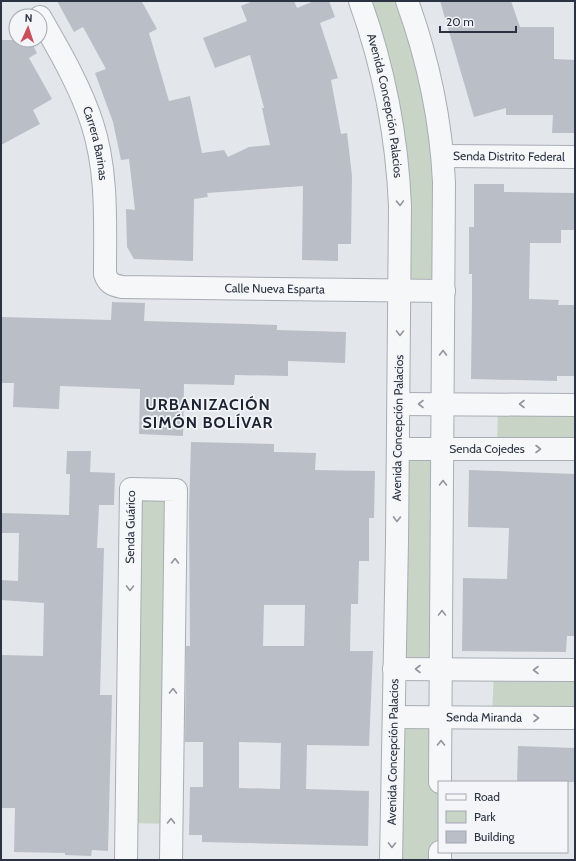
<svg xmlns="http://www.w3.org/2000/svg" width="576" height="861" viewBox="0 0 576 861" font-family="Cabin,sans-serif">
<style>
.green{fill:#c8d4c5}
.building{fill:#babfc7;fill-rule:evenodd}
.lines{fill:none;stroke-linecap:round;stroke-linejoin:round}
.minor-casing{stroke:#a8adb5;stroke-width:24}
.minor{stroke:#f6f7f9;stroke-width:22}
.oneway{stroke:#90959e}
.labels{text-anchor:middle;stroke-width:3.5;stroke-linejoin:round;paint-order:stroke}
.street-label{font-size:12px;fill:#2b3342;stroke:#f3f5f8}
.district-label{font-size:16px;font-weight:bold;letter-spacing:1px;fill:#1d2433;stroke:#f3f5f8}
</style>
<rect width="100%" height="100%" fill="#e3e6eb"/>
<!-- green -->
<g class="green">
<polygon points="360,1 407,1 421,44 444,291 400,290 401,244"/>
<polygon points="498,404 575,405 575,449 497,449"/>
<polygon points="398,449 443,449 441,669 394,669"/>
<polygon points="131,489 176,490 171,824 127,823"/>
<polygon points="494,670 575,670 575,718 492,718"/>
<polygon points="394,717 441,718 439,782 440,860 391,860"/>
</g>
<!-- building -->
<g class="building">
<polygon points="57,1 142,2 157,29 149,33 169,101 190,96 202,153 224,150 228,157 249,147 270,145 262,108 264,108 250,55 215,68 203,38 247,21 241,6 253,1 294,1 297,8 314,1 329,1 335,17 320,23 338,78 331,80 341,134 347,133 352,176 351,244 338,244 338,261 302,260 303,186 207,193 208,197 194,199 193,261 134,259 127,247 126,209 135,210 129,159 121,160 113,122 95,73 106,69 83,27 74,32"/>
<polygon points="440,1 511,1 520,27 554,27 554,59 575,60 575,133 552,133 553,115 506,115 506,108 474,117"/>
<polygon points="1,40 30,40 37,53 29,58 52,99 33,110 40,124 1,145"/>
<polygon points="474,184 504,184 504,192 575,193 575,230 561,230 561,243 530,243 529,299 559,300 558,305 575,305 575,376 557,376 557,381 471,379 472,304 472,274 469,274 469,227 474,227"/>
<polygon points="112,302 145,303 144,321 277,325 277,330 346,332 345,363 288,361 288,376 235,375 234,385 184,384 183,436 139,434 140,389 60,386 59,409 13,407 14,383 1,383 1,317 111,320"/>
<path d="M191,442l83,2v8l42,1 -1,17 60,1 -1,47h-5v43h-10l-1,43h-7l-1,47h23l-4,95 -62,-1 -1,44 63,2 -1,55 -166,-4v-7h-13l1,-48h13v-45h-18l1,-96h4l-1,-135zM264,605h41l-1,41h-41zM239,742l42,1 -1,46 -41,-1z"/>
<polygon points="67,451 91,451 90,472 115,473 114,505 99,505 97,548 104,548 100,695 112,695 108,851 92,850 91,856 65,855 65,853 14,852 15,808 1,808 1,655 43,656 44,603 1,600 1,580 18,581 19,533 1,533 1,513 69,515 70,474 66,474"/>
<polygon points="469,470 575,474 575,636 567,636 566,652 462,651 463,578 507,579 509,528 468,527"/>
<polygon points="518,746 575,748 575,782 517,782"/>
</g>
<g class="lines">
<!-- minor casing -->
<g class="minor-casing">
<g id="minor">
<path id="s1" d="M360,1c24,67 37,135 40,205l-3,335 -6,319"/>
<path d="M407,1c21,58 34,120 37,181l-4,600"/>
<path id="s2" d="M40,17c20,35 40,69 52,106 16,49 13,101 13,151 3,9 7,11 17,13l322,4"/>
<path id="s3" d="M443,156l132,1"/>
<polyline points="399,404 575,405"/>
<path id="s4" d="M398,449h177"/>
<polyline points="394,669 575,670"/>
<path id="s5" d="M394,717l181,1"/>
<path id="s6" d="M126,860l5,-371 45,1 -5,370"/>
<polyline points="440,860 440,852"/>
</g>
</g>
<!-- minor -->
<use href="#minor" class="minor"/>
</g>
<!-- one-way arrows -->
<defs><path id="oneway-chevron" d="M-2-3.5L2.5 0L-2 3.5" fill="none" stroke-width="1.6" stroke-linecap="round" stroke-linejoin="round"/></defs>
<g class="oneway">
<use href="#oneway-chevron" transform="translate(400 203) rotate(88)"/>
<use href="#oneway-chevron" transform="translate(400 333) rotate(91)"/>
<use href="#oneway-chevron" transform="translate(443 353) rotate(-90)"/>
<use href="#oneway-chevron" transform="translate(421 404) rotate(-180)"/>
<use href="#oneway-chevron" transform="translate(522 404) rotate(-180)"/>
<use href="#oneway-chevron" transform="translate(538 449)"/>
<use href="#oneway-chevron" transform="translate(443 483) rotate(-90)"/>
<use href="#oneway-chevron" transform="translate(397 519) rotate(91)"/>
<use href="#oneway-chevron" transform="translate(175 561) rotate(-89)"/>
<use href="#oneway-chevron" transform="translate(130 588) rotate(91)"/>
<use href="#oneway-chevron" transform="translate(442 613) rotate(-90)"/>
<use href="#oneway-chevron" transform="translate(418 669) rotate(180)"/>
<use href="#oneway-chevron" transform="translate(536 670) rotate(-180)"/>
<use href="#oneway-chevron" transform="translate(173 691) rotate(-89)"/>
<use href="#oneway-chevron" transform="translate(536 718)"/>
<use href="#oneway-chevron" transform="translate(441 743) rotate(-90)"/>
<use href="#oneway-chevron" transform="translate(171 821) rotate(-89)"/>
<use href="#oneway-chevron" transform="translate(392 845) rotate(91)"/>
</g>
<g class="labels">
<!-- street labels -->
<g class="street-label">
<text dy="4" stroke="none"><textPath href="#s1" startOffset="108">Avenida Concepción Palacios</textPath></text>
<text dy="4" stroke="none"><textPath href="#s2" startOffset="139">Carrera Barinas</textPath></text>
<text dy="4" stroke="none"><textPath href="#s3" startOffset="66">Senda Distrito Federal</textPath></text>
<text dy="4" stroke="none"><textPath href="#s2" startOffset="446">Calle Nueva Esparta</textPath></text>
<text transform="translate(398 428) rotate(-89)" y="4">Avenida Concepción Palacios</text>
<text dy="4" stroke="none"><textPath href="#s4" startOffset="89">Senda Cojedes</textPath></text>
<text dy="4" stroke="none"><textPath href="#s6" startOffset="333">Senda Guárico</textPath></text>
<text dy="4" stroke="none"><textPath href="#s5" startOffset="90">Senda Miranda</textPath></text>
<text transform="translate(393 752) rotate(-89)" y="4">Avenida Concepción Palacios</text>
</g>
<!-- district labels -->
<g class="district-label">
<text x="208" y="410">URBANIZACIÓN<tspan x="208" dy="18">SIMÓN BOLÍVAR</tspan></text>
</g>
</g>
<!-- border -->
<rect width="576" height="861" fill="none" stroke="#2b3342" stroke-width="4"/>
<!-- legend -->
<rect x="438" y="781" width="130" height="72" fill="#f3f5f8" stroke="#a3a7af"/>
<rect x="446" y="794" width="20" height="6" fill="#f6f7f9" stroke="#a3a7af"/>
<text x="474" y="801" font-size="12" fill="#2b3342">Road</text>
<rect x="446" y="811" width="20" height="12" fill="#c8d4c5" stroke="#a3a7af"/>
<text x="474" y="821" font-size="12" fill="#2b3342">Park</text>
<rect x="446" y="831" width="20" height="12" fill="#babfc7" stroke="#a3a7af"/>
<text x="474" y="841" font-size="12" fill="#2b3342">Building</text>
<!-- north arrow -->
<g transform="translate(28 28) rotate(3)"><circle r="19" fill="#f3f5f8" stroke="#a3a7af"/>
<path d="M0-3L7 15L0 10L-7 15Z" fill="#c94f5c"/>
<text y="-6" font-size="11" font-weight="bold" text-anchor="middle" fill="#2b3342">N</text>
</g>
<!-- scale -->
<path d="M440 26v6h76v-6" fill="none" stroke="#2b3342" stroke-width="2"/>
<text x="446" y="26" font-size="12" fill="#2b3342" stroke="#f3f5f8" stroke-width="3" paint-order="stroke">20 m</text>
</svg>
